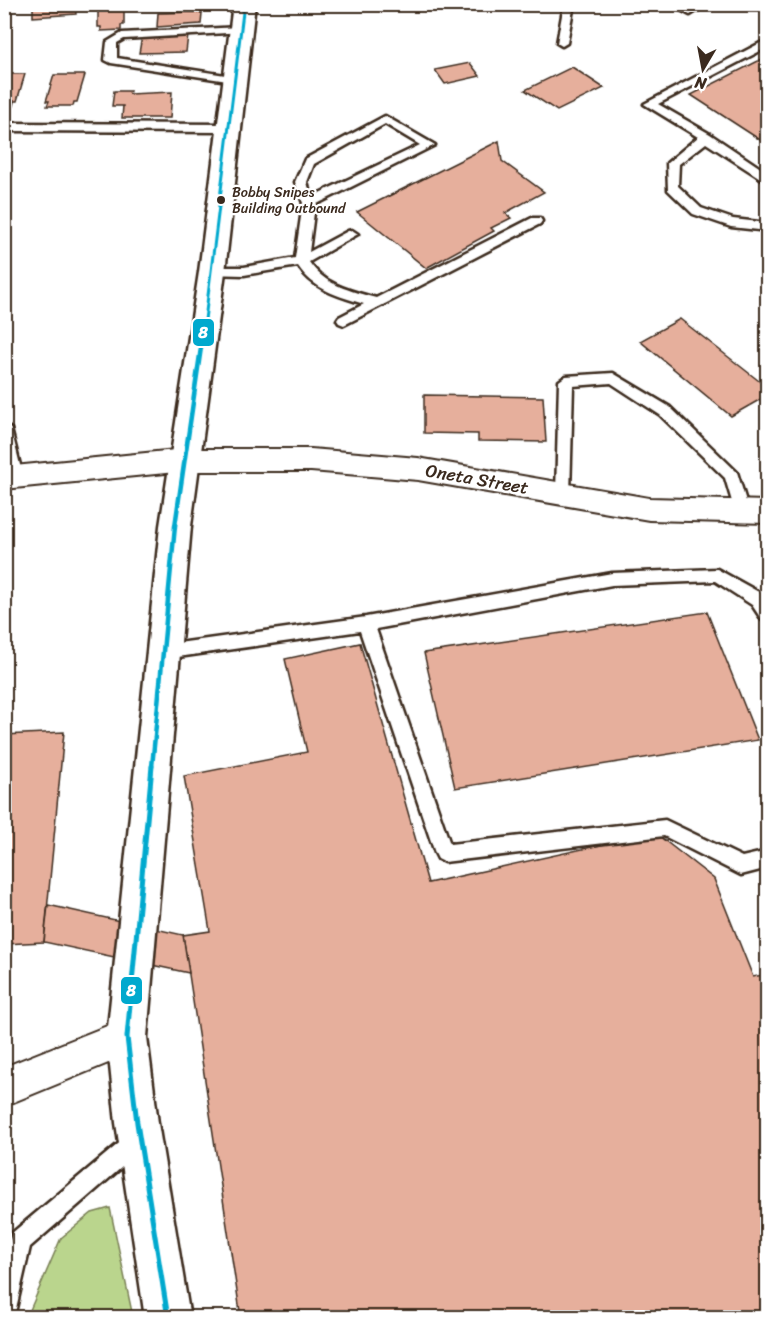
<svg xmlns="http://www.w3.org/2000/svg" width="772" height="1322" viewBox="0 0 772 1322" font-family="Sriracha,sans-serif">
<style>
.green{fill:#bad58d;stroke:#7a8056;stroke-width:1.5}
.building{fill:#e6af9c;stroke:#3b2a1e;stroke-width:1.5}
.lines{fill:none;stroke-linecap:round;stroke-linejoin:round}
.lane-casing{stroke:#3b2a1e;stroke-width:5}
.street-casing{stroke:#3b2a1e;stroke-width:4}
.secondary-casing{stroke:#3b2a1e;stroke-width:5}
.lane{fill:#fff;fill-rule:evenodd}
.street{fill:#fff;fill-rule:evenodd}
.secondary{fill:#fff;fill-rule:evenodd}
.bus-1-far2-casing{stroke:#fff;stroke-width:6}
.bus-1-far1-casing{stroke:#fff;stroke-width:9}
.bus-1-casing{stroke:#fff;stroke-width:10}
.bus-1-far2{stroke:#00a9ce;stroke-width:3}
.bus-1-far1{stroke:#00a9ce;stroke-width:4.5}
.bus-1{stroke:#00a9ce;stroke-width:5}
.bus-dot{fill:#3b2a1e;stroke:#fff;stroke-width:2}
.labels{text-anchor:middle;stroke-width:4.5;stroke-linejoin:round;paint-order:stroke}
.far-bus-label{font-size:14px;fill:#3b2a1e;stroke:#fff;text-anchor:start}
.street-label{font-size:18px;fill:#3b2a1e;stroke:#fff}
.line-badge{stroke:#fff;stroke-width:2}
.badge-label{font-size:16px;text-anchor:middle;font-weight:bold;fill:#fff}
</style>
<rect width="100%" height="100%" fill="#fff"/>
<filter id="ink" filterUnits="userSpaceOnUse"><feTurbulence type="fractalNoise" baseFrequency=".0167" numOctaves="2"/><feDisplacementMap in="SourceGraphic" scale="12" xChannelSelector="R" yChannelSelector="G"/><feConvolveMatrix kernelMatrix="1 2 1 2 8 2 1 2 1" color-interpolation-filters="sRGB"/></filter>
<g filter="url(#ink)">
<!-- green -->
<polygon class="green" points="110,1208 133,1317 27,1317 61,1238 92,1213"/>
<!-- building -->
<g class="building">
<polygon points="33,4 75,4 76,14 33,17"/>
<polygon points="124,6 124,25 121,25 121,30 101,31 101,27 98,27 98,7"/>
<polygon points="194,12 202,13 201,24 157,27 158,13"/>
<polygon points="188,35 186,52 139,53 142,36"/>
<polygon points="768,56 768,145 691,95"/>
<polygon points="470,63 480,76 445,84 435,70"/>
<polygon points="572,67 604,88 557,111 525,90"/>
<polygon points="4,74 25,74 17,101 14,101 13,106 4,106"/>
<polygon points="54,75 85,75 77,102 74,102 73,106 47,106 49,101 46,101"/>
<polygon points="114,91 130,91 129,94 172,92 170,118 122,118 123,106 112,106"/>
<polygon points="499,141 502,161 544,192 505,213 511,218 491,228 494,231 426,268 357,212"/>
<polygon points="680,319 768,388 768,395 731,416 640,341"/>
<polygon points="424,395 543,397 546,442 478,441 478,434 424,433"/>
<polygon points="707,612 758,740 455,788 424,653"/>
<polygon points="360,643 428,883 655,833 714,879 753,977 768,974 768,1318 241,1318 183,935 210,931 184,776 307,752 285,659"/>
<polygon points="64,732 44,942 4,944 4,735"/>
<polygon points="48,905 183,935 189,973 44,942"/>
</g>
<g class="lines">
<!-- lane casing -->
<g class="lane-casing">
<g id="lane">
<polygon points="564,4 574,4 567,43 562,46 557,43"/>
<polygon points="669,4 683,4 690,8 695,4 708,4 690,15"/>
<polygon points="240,27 245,30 244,32 124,39 117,43 117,58 238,77 238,81 234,82 111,63 105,60 107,42 122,33"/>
<polygon points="768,39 768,47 658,104 710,134 768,173 768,183 706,143 679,164 678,186 701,208 733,219 768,223 768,231 731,227 693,214 668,190 667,163 698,137 644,104"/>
<path d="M385,116l50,29 -120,60 -6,47 39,-21 4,-1 6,4 -49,28c15,23 42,29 67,36l156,-80h8l2,3 -2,3 -196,101 -5,-2 -2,-3 2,-3 25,-13c-26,-8 -50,-14 -66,-38l-54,9 -37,-1 -1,-3 6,-4h32l51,-9 8,-55 -8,-21 10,-23zM385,124l35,21 -109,52 -4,-15 7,-18z"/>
<polygon points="4,123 227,124 233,128 227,132 4,131"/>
<polygon points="613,373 670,407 737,472 749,511 746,515 736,515 725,478 660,415 611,383 573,386 570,494 568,498 558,498 556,494 559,381 566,376"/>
<path d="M4,424l7,5 12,48 -2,4h-10c-9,-18 -7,-38 -7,-57z"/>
<polygon points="717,569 764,595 768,601 768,621 762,620 752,605 715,581 612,585 376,629 450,844 665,820 742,857 768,851 768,868 741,875 664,836 444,862 438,859 435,853 360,631 164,659 158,657 156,652 158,647 164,645 366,617 612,573"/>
<polygon points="137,1131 144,1134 147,1141 144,1148 30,1247 15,1313 13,1318 4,1318 4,1261 12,1233 130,1134"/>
</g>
</g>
<!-- street casing -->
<g class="street-casing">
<g id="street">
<polygon points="186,449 311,449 418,458 649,498 768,501 768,523 649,520 418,480 311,471 186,471 4,489 4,467"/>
<polygon points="127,1018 140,1024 146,1037 140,1050 4,1106 4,1067"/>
</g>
</g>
<!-- secondary casing -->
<g class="secondary-casing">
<polygon id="secondary" points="233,4 255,4 225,272 191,526 147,1037 158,1123 190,1318 145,1318 116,1123 107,1037 160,526 199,272"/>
</g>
<!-- lane -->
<use href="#lane" class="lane"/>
<!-- street -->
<use href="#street" class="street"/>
<!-- secondary -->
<use href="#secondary" class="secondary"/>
<!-- bus-1-far2 casing -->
<g class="bus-1-far2-casing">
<polyline id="bus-1-far2" points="203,336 244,4"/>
</g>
<!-- bus-1-far1 casing -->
<g class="bus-1-far1-casing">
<polyline id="bus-1-far1" points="152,767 175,526 203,334"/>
</g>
<!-- bus-1 casing -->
<g class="bus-1-casing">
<polyline id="bus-1" points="152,766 127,1037 137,1123 168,1318"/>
</g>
<!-- bus-1-far2 -->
<use href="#bus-1-far2" class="bus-1-far2"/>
<!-- bus-1-far1 -->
<use href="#bus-1-far1" class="bus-1-far1"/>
<!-- bus-1 -->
<use href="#bus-1" class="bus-1"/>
</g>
</g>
<!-- markers -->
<circle class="bus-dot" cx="221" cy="200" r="5"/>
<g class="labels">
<!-- far-bus labels -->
<g class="far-bus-label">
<text x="232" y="197">Bobby Snipes<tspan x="232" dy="16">Building Outbound</tspan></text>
</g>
<!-- street labels -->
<g class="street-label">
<text transform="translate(477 479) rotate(10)" y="6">Oneta Street</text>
</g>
</g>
<g class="line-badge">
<rect x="192" y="318" width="23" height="29" rx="6" fill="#00a9ce"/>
<rect x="120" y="976" width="23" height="29" rx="6" fill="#00a9ce"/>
</g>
<g class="badge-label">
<text x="203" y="338">8</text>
<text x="131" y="996">8</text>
</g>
<!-- margin -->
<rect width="772" height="1322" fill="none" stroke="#fff" stroke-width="24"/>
<rect x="12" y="12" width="748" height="1298" fill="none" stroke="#3b2a1e" stroke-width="2" filter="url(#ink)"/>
<!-- north arrow -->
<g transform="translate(703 69) rotate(190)" stroke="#ffffff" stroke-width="4.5" paint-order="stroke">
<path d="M0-4.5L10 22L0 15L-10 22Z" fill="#3b2a1e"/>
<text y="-9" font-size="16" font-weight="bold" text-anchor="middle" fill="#3b2a1e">N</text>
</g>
</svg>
